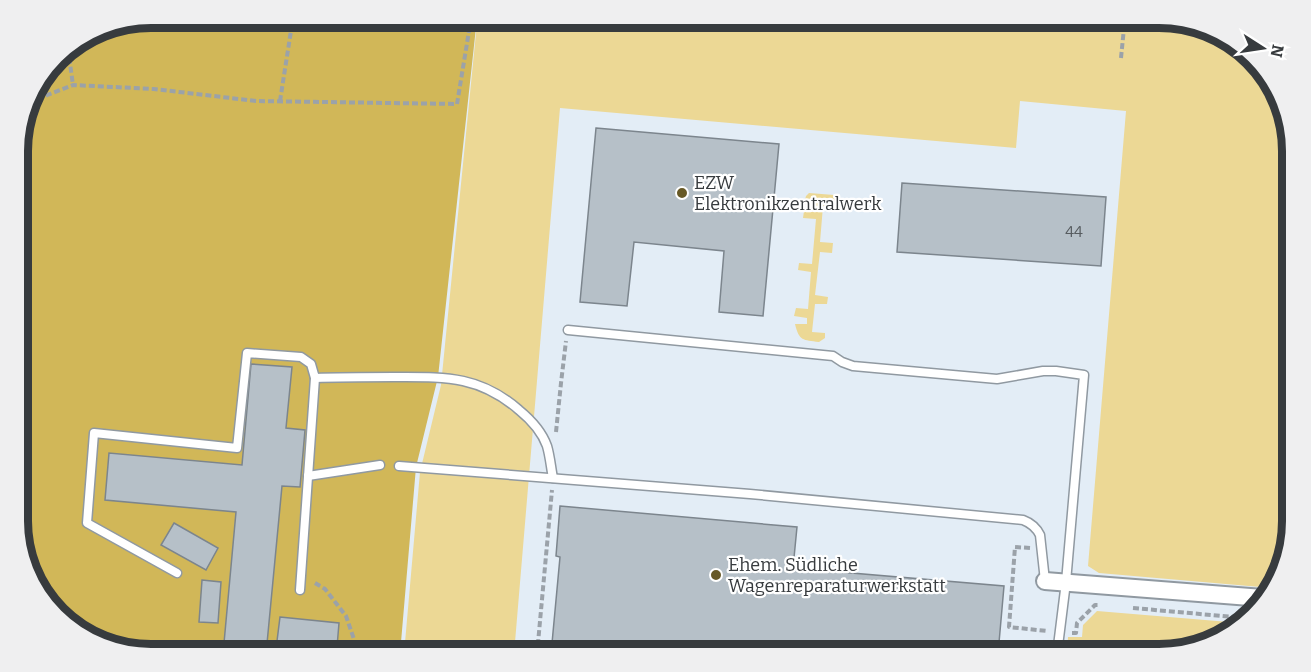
<svg xmlns="http://www.w3.org/2000/svg" width="1311" height="672" viewBox="0 0 1311 672" font-family="Bitter,serif">
<style>
.green{fill:#ecd895}
.forest{fill:#d1b758}
.building{fill:#b6c0c8;stroke:#7c858d;stroke-width:1.5}
.lines{fill:none;stroke-linecap:round;stroke-linejoin:round}
.lane-casing{stroke:#9099a1;stroke-width:11}
.street-casing{stroke:#9099a1;stroke-width:20}
.path{stroke:#9ba2a9;stroke-width:4;stroke-dasharray:6 3;stroke-linecap:butt}
.lane{stroke:#fff;stroke-width:8}
.street{stroke:#fff;stroke-width:16}
.poi-dot{fill:#675926;stroke:#fff;stroke-width:2}
.labels{text-anchor:middle;stroke-width:4.5;stroke-linejoin:round;paint-order:stroke}
.number-label{font-size:15px;fill:#575c60}
.poi-label{font-size:18px;fill:#373b3e;stroke:#fff;text-anchor:start}
.rim{fill:none;stroke:#373b3e;stroke-width:8}
</style>
<rect width="100%" height="100%" fill="#e3edf6"/>
<!-- green -->
<g class="green">
<polygon points="436,18 1159,18 1219,32 1270,77 1292,134 1293,521 1279,580 1272,588 1099,573 1088,566 1126,111 1020,101 1016,148 560,108 514,654 404,654 420,472 441,385 477,23"/>
<path d="M809,193l25,2 2,4v8l-13,-1 -3,36 13,1 -1,10 -12,-1 -5,43 13,2 -1,7h-12l-3,28 13,1v5l-6,4c-16,-2 -20,-1 -24,-18h12v-6l-13,-2 2,-8 12,1 3,-37 -13,-2 1,-7 13,1 4,-45 -13,-1 1,-7 14,1 1,-6 -15,-2 2,-8z"/>
<polygon points="1097,611 1241,623 1233,632 1168,654 1067,654 1068,637 1082,637 1083,625"/>
</g>
<!-- forest -->
<polygon class="forest" points="152,18 477,18 438,377 416,467 400,654 152,654 92,640 45,601 19,538 18,142 32,92 63,51 101,28"/>
<!-- building -->
<g class="building">
<polygon points="596,128 779,144 763,316 719,312 724,251 634,242 627,306 580,302"/>
<polygon points="902,183 1106,197 1101,266 897,252"/>
<polygon points="251,364 292,367 286,428 305,430 300,487 282,486 266,654 223,654 236,512 105,500 109,453 242,465"/>
<polygon points="560,506 797,527 793,568 1004,586 998,654 551,654 560,557 556,556"/>
<polygon points="174,523 218,548 206,570 161,545"/>
<polygon points="202,580 221,582 218,623 199,622"/>
<polygon points="280,617 339,623 337,647 277,641"/>
</g>
<g class="lines">
<!-- lane casing -->
<g class="lane-casing">
<g id="lane">
<polyline points="568,330 833,356 842,362 853,366 997,379 1043,371 1056,371 1084,375 1066,582 1057,654"/>
<path d="M399,466l351,28 273,26c8,3 13,7 17,15l5,46"/>
<polyline points="308,476 380,465"/>
<path d="M177,573l-90,-50 7,-90 143,15 10,-95 54,4 10,7 4,14c26,-1 52,-1 79,-1 50,0 85,-2 125,33 11,9 23,22 28,36 3,10 4,22 6,32"/>
<polyline points="300,590 315,378"/>
</g>
</g>
<!-- street casing -->
<g class="street-casing">
<polyline id="street" points="1045,581 1263,598"/>
</g>
<!-- path -->
<g class="path">
<polyline points="68,49 73,85"/>
<polyline points="1121,58 1125,18"/>
<polyline points="280,101 293,18"/>
<polyline points="29,102 73,85 154,89 256,101 457,104 471,19 478,18"/>
<polyline points="556,432 561,383 566,341"/>
<polyline points="1030,548 1015,547 1009,627 1047,631"/>
<polyline points="315,583 325,589 346,616 359,654"/>
<polyline points="1133,608 1245,618"/>
<polyline points="1072,633 1076,633 1077,623 1095,605 1098,605"/>
<polyline points="537,654 552,490"/>
</g>
<!-- lane -->
<use href="#lane" class="lane"/>
<!-- street -->
<use href="#street" class="street"/>
</g>
<!-- markers -->
<g class="poi-dot">
<circle cx="682" cy="193" r="6"/>
<circle cx="716" cy="575" r="6"/>
</g>
<g class="labels">
<!-- number labels -->
<g class="number-label">
<text x="1074" y="237">44</text>
</g>
<!-- poi labels -->
<g class="poi-label">
<text x="694" y="189">EZW<tspan x="694" dy="21">Elektronikzentralwerk</tspan></text>
<text x="728" y="571">Ehem. Südliche<tspan x="728" dy="21">Wagenreparaturwerkstatt</tspan></text>
</g>
</g>
<!-- crop -->
<path d="M0 0H1311V672H0ZM151 28H1159A123 123 0 0 1 1282 151V521A123 123 0 0 1 1159 644H151A123 123 0 0 1 28 521V151A123 123 0 0 1 151 28Z" fill="#efeff0" fill-rule="evenodd"/>
<path class="rim" d="M151 28H1159A123 123 0 0 1 1282 151V521A123 123 0 0 1 1159 644H151A123 123 0 0 1 28 521V151A123 123 0 0 1 151 28Z"/>
<!-- north arrow -->
<g transform="translate(1263 48) rotate(102)" stroke="#ffffff" stroke-width="4.5" paint-order="stroke">
<path d="M0-4.5L10 22L0 15L-10 22Z" fill="#373b3e"/>
<text y="-9" font-size="16" font-weight="bold" text-anchor="middle" fill="#373b3e">N</text>
</g>
</svg>
